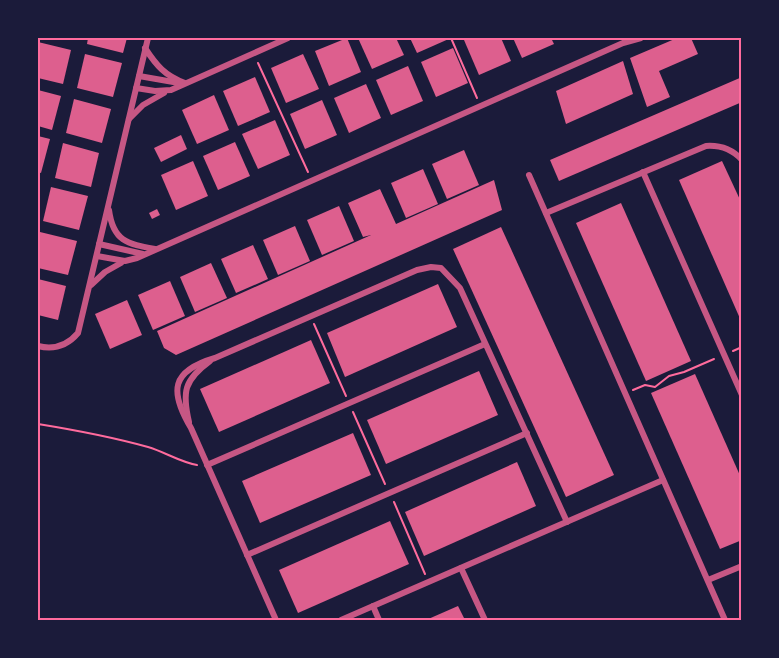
<svg xmlns="http://www.w3.org/2000/svg" width="779" height="658" viewBox="0 0 779 658" font-family="Jost,sans-serif">
<style>
.building{fill:#dd5f8e}
.lines{fill:none;stroke-linecap:round;stroke-linejoin:round}
.path{stroke:#ff6b9d;stroke-width:2}
.minor{stroke:#c65784;stroke-width:6}
.neatline{fill:none;stroke:#ff6b9d;stroke-width:2}
</style>
<rect width="100%" height="100%" fill="#1b1b3a"/>
<!-- building -->
<g class="building">
<polygon points="88,38 127,38 123,53 87,44"/>
<polygon points="347,38 361,72 329,86 315,51"/>
<polygon points="358,38 396,38 404,55 372,69"/>
<polygon points="410,38 451,38 417,53"/>
<polygon points="470,38 501,38 511,61 479,75 464,40"/>
<polygon points="513,38 551,38 554,44 522,58"/>
<polygon points="677,38 691,38 698,54 659,71 670,97 647,107 630,58"/>
<polygon points="38,42 71,50 63,84 38,78"/>
<polygon points="453,48 468,83 436,97 421,62"/>
<polygon points="85,54 122,63 113,97 77,88"/>
<polygon points="303,54 319,89 286,103 271,68"/>
<polygon points="623,61 633,94 566,124 556,91"/>
<polygon points="408,66 423,101 391,115 376,80"/>
<polygon points="255,77 270,112 238,126 223,91"/>
<polygon points="742,77 742,102 559,181 550,160"/>
<polygon points="366,84 381,118 349,133 334,98"/>
<polygon points="38,90 61,96 52,130 38,126"/>
<polygon points="214,95 229,130 197,144 182,110"/>
<polygon points="74,99 111,109 102,143 66,133"/>
<polygon points="322,100 337,135 305,149 290,114"/>
<polygon points="275,120 290,155 258,169 242,134"/>
<polygon points="181,135 187,149 161,162 154,148"/>
<polygon points="38,136 50,139 41,173 38,172"/>
<polygon points="235,142 250,176 218,190 203,156"/>
<polygon points="63,143 99,153 91,187 55,178"/>
<polygon points="464,150 479,185 447,199 432,164"/>
<polygon points="193,161 208,196 176,210 161,175"/>
<polygon points="722,161 742,204 742,323 679,180"/>
<polygon points="423,169 438,204 406,218 391,183"/>
<polygon points="494,180 502,210 176,355 164,348 157,331 371,235 363,237 348,203 380,189 396,224"/>
<polygon points="51,187 88,196 79,230 43,221"/>
<polygon points="621,203 691,361 646,381 576,223"/>
<polygon points="339,206 354,241 322,255 307,220"/>
<polygon points="157,209 160,215 152,219 149,213"/>
<polygon points="295,226 310,261 278,275 263,240"/>
<polygon points="501,227 614,475 566,497 453,249"/>
<polygon points="40,232 77,241 68,275 38,268 38,242"/>
<polygon points="253,245 268,279 236,293 221,259"/>
<polygon points="211,263 227,298 195,312 180,277"/>
<polygon points="38,279 66,286 58,320 38,315"/>
<polygon points="170,281 185,316 153,330 138,295"/>
<polygon points="438,284 457,327 345,377 327,333"/>
<polygon points="127,300 142,335 110,349 95,314"/>
<polygon points="311,340 330,383 219,432 200,389"/>
<polygon points="479,371 498,415 386,464 367,420"/>
<polygon points="695,374 742,480 742,540 720,549 651,393"/>
<polygon points="353,433 371,475 260,523 242,481"/>
<polygon points="517,462 536,506 424,556 405,512"/>
<polygon points="390,521 409,564 298,613 279,570"/>
<polygon points="458,606 465,620 426,620"/>
</g>
<g class="lines">
<!-- path -->
<g class="path">
<polyline points="451,38 477,98"/>
<polyline points="258,63 308,172"/>
<polyline points="314,324 346,396"/>
<polyline points="733,351 742,347"/>
<polyline points="633,390 645,385 655,387 669,376 684,372 714,359"/>
<polyline points="353,412 385,484"/>
<path d="M38,424c37,6 74,13 110,23 17,5 32,15 49,18"/>
<polyline points="394,502 425,574"/>
</g>
<!-- minor -->
<g class="minor">
<path d="M145,48c11,17 20,28 40,35"/>
<polyline points="139,76 179,83"/>
<polyline points="136,88 155,91 171,90 288,38"/>
<polyline points="129,119 143,105 164,93"/>
<polyline points="643,172 742,395"/>
<polyline points="529,175 725,620"/>
<path d="M109,210c4,31 18,34 46,39"/>
<path d="M546,213l160,-67c15,-1 26,3 36,14"/>
<polyline points="99,244 143,254"/>
<polyline points="97,256 125,261 137,258 623,43 641,38"/>
<polyline points="91,285 105,272 121,263"/>
<path d="M38,346c16,4 29,0 40,-13l70,-295"/>
<path d="M189,422c-7,-30 -5,-42 21,-61"/>
<polyline points="207,465 485,344"/>
<polyline points="247,555 527,433"/>
<polyline points="461,568 485,620"/>
<polyline points="708,580 742,566"/>
<polyline points="373,606 379,620"/>
<path d="M276,620l-85,-192c-22,-37 -20,-57 24,-70l202,-88 14,-3 10,1 19,20 107,234"/>
<polyline points="341,620 663,480"/>
</g>
</g>
<!-- border -->
<rect width="779" height="658" fill="none" stroke="#1b1b3a" stroke-width="78"/>
<rect x="39" y="39" width="701" height="580" class="neatline"/>
</svg>
